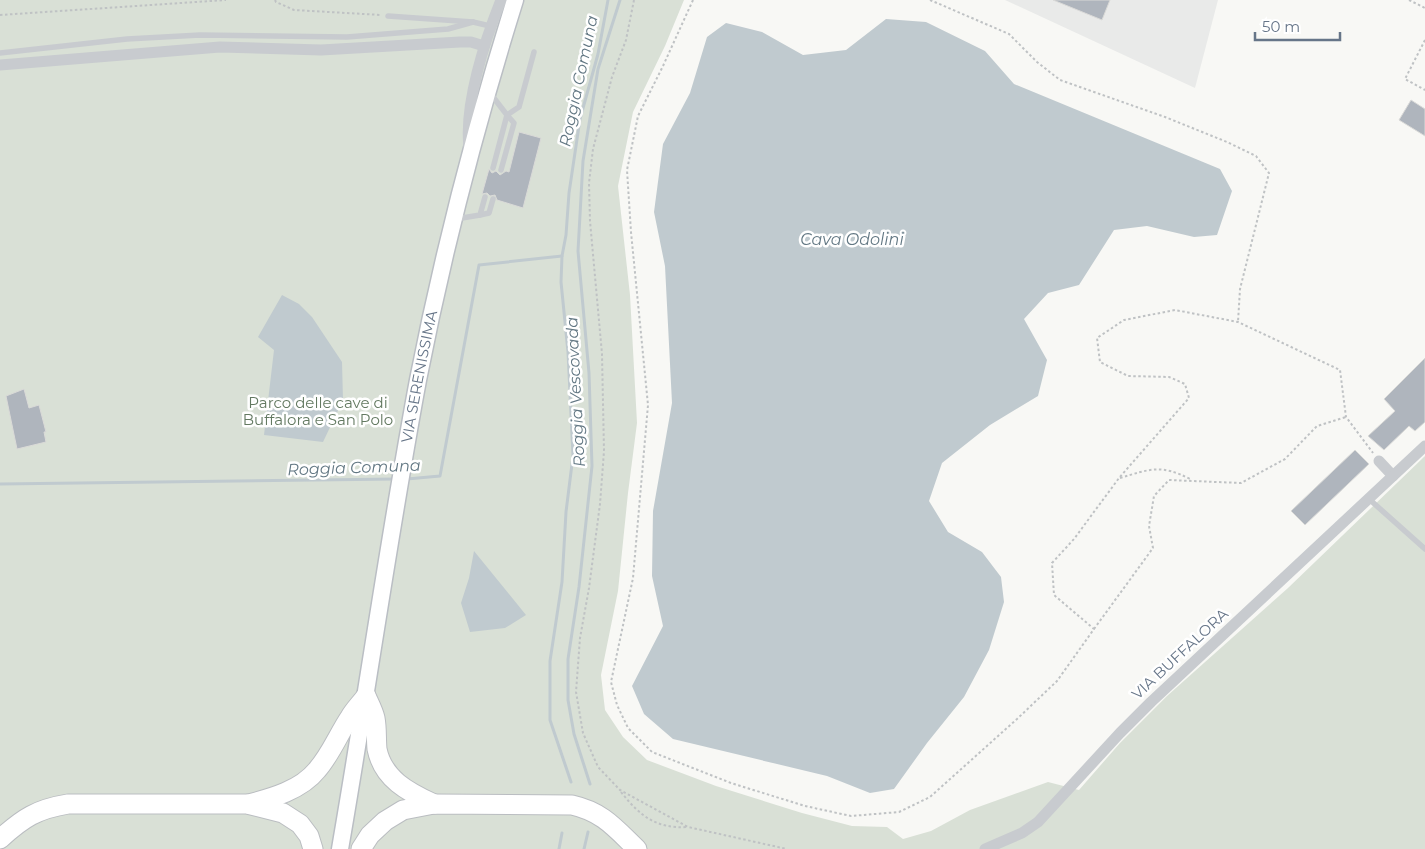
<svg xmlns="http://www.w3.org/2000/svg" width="1425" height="849" viewBox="0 0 1425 849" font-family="Montserrat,sans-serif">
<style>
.built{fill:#e9eae9}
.green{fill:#d9e0d6}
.water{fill:#c0cacf}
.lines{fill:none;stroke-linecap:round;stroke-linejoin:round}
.stream{stroke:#c0cacf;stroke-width:3}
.building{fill:#afb5bd;stroke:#dadad8}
.secondary-casing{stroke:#babec4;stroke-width:19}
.trunk-casing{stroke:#babdc1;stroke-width:21}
.path{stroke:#bfc2c4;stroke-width:2;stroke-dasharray:2.5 2.5;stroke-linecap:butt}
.service{stroke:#c8cbcf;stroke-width:5.5}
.minor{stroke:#c8cbcf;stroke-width:11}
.secondary{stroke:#fff;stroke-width:16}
.trunk{stroke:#fff;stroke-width:19}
.labels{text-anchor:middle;stroke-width:5;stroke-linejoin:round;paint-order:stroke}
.street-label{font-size:15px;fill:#667588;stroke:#fff}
.park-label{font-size:15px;fill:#637961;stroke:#fff}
.water-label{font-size:16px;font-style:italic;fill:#627783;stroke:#fff}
</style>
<rect width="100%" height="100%" fill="#f8f8f5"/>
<!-- built -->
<polygon class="built" points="1005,0 1218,0 1195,88"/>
<!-- green -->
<polygon class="green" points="0,0 684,0 665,46 633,112 618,186 630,295 637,423 628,493 618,591 601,675 605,710 623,737 647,760 716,786 802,813 852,826 887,827 903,839 931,831 970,810 1048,782 1079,790 1120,743 1167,696 1288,588 1425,456 1425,849 0,849"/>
<!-- water -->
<g class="water">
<polygon points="886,19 926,22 985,51 1014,84 1220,169 1232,191 1217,235 1194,237 1147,226 1114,230 1079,285 1048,293 1024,319 1047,360 1038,396 990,425 942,463 929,501 948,532 982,552 1001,577 1004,602 989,650 964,697 927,743 894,789 870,793 827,776 673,739 644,714 632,686 663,626 652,576 653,511 672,403 665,266 654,212 663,144 690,93 707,37 726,23 762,32 803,55 846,50"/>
<polygon points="282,295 299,304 312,317 342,362 343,400 323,442 264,435 274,350 258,337"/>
<polygon points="474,551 526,615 505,628 470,632 461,603 469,578"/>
</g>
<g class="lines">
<!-- stream -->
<g class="stream">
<polyline points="407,479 440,476 479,265 562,256"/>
<polyline points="0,484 396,479"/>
<polyline points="571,782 550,720 550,661 562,582 566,512 573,456 568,352 561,282 562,256 566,235 569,193 580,119 598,54 608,0"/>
<polyline points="590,784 574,734 568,700 568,659 579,587 592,466 589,373 578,251 583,161 598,69 620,0"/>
<polyline points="559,849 562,833"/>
<polyline points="584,849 588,832"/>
</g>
</g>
<!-- building -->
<g class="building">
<polygon points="1053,0 1110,0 1102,20"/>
<polygon points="1411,100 1425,109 1425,136 1399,120"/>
<polygon points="519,132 541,138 523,208 497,200 495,195 490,196 487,193 482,194 489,169 492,173 496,171 500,175 506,171 509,172"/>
<polygon points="1425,358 1425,422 1415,431 1409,426 1384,450 1368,436 1395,411 1384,399"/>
<polygon points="24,389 29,408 39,405 46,432 44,432 46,442 17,449 6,396"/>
<polygon points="1355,450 1369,464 1305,525 1291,511"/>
</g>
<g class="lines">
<!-- secondary casing -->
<g class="secondary-casing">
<g id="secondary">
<path id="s1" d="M340,849c27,-156 49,-313 78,-469 25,-128 58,-255 97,-380"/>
</g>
</g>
<!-- trunk casing -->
<g class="trunk-casing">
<g id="trunk">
<path d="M366,696c3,7 7,14 9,22 2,10 1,21 2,31 6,30 31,43 57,55"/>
<path d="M249,804c23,-6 52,-14 68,-34 14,-16 21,-35 33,-53 4,-7 11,-14 16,-21"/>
<path d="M0,839c23,-21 37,-30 68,-35h179l36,9 17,11 9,12 4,13"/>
<path d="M361,849l9,-14 15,-14 18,-11 31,-6 138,1c31,7 43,23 65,44"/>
</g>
</g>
<!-- path -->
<g class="path">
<polyline points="275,0 276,2 294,10 381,15"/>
<polyline points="634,0 626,40 612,77 593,149 589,183 590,221 602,354 604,451 600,504 589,588 580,638 576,692 583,733 598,767 620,790 688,827 787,849"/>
<polyline points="693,0 663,66 638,116 627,170 631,232 648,405 633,578 611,682 617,705 628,728 652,752 731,783 805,806 851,816 899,812 930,797 1017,719 1057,681 1094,629 1054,595 1052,563 1074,539 1119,478 1189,398 1185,384 1169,377 1128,376 1100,362 1097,338 1124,320 1175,310 1238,322 1340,370 1346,417 1373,453"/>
<polyline points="930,0 1009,34 1037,62 1060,80 1165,117 1227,142 1256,156 1269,173 1240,289 1238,322"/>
<polyline points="1409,0 1425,8"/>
<polyline points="0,15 226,0"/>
<polyline points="1425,40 1405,79 1425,90"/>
<path d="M1120,478c30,-9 41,-14 70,1"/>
<polyline points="1094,629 1153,548 1149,526 1154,496 1169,480 1241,483 1285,459 1317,426 1346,417"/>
<path d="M621,792c19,24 35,37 67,35"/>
</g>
<!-- service -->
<g class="service">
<polyline points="388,16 473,22 490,26"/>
<polyline points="0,53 127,39 200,35 347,37 448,29 473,22"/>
<polyline points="490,93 507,115 493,168"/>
<polyline points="501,170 514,123 507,115 519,107 534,52"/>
<polyline points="480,215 489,213 493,199"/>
<polyline points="456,219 480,215 485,197"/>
<polyline points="1369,499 1425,549"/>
</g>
<!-- minor -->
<g class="minor">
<polyline points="0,65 220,47 321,50 460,42 471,42 484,46"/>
<path d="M469,147c-5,-43 16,-107 32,-147"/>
<polyline points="1379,461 1393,476"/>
<polyline points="985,849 1022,833 1038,822 1120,733 1151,702 1425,446"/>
</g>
<!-- secondary -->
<use href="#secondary" class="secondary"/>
<!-- trunk -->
<use href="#trunk" class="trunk"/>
</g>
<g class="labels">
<!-- street labels -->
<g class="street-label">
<text dy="5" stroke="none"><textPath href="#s1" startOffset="479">VIA SERENISSIMA</textPath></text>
<text transform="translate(1180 654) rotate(-43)" y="5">VIA BUFFALORA</text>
</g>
<!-- park labels -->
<g class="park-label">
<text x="318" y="408">Parco delle cave di<tspan x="318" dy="17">Buffalora e San Polo</tspan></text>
</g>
<!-- water labels -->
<g class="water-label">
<text transform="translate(578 81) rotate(-78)" y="6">Roggia Comuna</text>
<text x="852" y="245">Cava Odolini</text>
<text transform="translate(575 392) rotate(-93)" y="6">Roggia Vescovada</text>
<text transform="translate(354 467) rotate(-2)" y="6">Roggia Comuna</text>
</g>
</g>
<!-- scale -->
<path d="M1255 32v8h85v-8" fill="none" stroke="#667588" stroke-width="2.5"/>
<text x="1262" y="32" font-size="15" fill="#667588" stroke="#ffffff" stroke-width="4" paint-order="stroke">50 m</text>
</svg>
